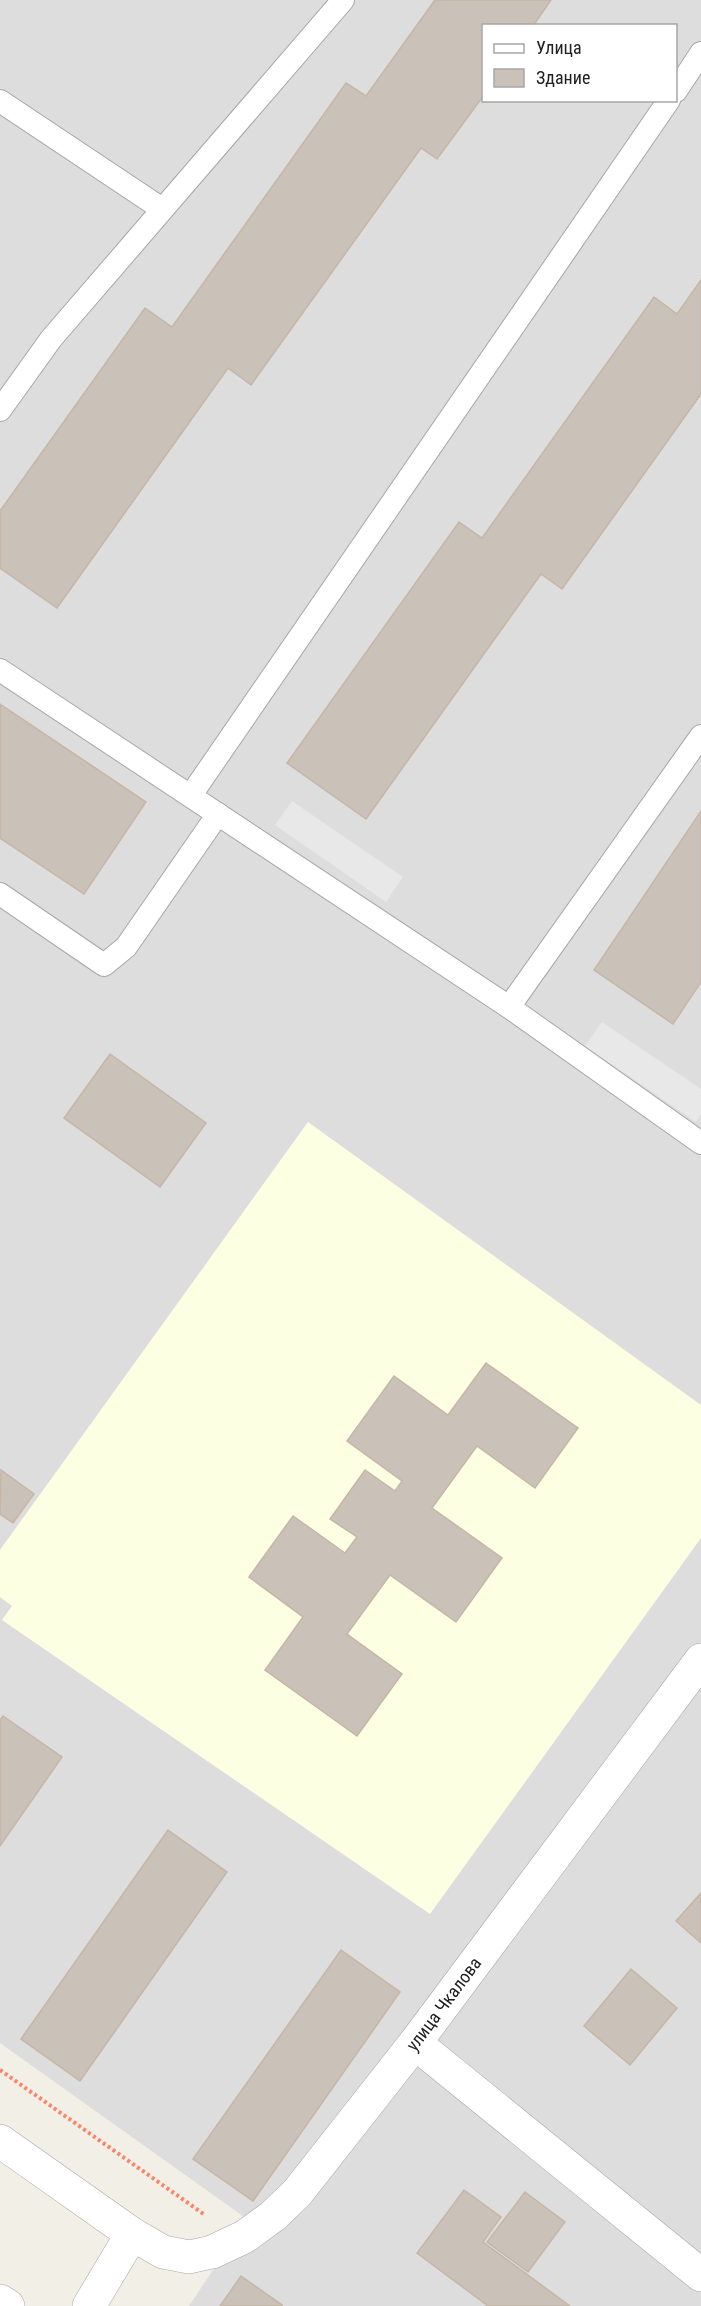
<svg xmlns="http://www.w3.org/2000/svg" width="701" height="2306" viewBox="0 0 701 2306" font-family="'Roboto Condensed',sans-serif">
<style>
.residential{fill:#dedddd;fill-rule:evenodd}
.education{fill:#fdffe2}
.parking{fill:#e8e8e8}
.building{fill:#cac1b8;stroke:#c5b6a6;stroke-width:1.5}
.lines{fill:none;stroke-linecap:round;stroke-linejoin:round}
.service-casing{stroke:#a7a7a7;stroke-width:24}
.minor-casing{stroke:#a7a7a7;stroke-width:34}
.tertiary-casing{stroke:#a7a7a7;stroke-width:34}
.path{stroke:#ff836a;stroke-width:4;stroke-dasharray:3 3;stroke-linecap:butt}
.service{stroke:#fff;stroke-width:22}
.minor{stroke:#fff;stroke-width:33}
.tertiary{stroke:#fff;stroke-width:33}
.labels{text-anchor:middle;stroke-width:6;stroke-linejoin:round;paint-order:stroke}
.street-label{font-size:18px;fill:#202020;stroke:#fff}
</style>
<rect width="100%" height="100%" fill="#f2efe6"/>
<!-- residential -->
<path class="residential" d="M0,0h701v2306h-512l58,-87 -247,-176zM484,26h192v74h-192z"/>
<!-- education -->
<polygon class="education" points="308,1122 701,1405 701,1538 430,1914 2,1620 12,1606 0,1597 0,1550"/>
<!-- parking -->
<g class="parking">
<polygon points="292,801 403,877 386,902 275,825"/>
<polygon points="602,1022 701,1089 701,1114 696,1122 585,1046"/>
</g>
<!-- building -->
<g class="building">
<polygon points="435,0 551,0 533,26 484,26 484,95 437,159 421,148 251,385 228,368 57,608 0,568 0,511 145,308 172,327 346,83 366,96"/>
<polygon points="701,280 701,394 562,589 541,574 366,819 287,763 459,522 482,538 654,297 677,314"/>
<polygon points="0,704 146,802 84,894 0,838"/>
<polygon points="701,811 701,982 673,1024 594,970"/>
<polygon points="110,1054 206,1123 160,1187 64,1118"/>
<polygon points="486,1363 578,1428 535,1488 477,1446 432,1508 502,1558 456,1622 390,1575 347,1634 402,1674 357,1736 265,1670 303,1617 249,1577 293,1516 345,1553 357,1537 330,1519 365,1470 395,1491 402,1481 347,1441 394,1376 448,1415"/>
<polygon points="1,1470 34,1494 13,1523 0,1514"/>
<polygon points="3,1716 62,1757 0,1846 0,1720"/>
<polygon points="168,1830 227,1872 80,2081 21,2039"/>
<polygon points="701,1893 701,1943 676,1921"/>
<polygon points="341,1950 400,1992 253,2201 193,2159"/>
<polygon points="631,1969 677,2008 630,2065 584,2026"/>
<polygon points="464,2190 501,2217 483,2242 570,2306 488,2306 417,2253"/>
<polygon points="525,2192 565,2222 528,2272 487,2242"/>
<polygon points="241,2276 282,2305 282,2306 220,2306"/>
</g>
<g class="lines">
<!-- service casing -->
<g class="service-casing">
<g id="service">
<polyline points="676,91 701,53"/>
<polyline points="0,101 162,209"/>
<polyline points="0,410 51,339 343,0"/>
<polyline points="0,670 509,1007 701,1143"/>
<polyline points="191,795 669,100"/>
<polyline points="0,894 104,965 126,947 218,814"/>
<polyline points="509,1007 701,736"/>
</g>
</g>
<!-- minor casing -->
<g class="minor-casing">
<g id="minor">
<polyline points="415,2043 701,2275"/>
<path id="s1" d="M0,2141l132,93 31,18 26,5 23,-5 32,-15 29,-21 24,-23 118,-150 286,-383"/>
<polyline points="89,2306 132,2234"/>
</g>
</g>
<!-- tertiary casing -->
<g class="tertiary-casing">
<polyline id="tertiary" points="0,2301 8,2306"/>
</g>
<!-- path -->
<polyline class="path" points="0,2070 205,2215"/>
<!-- service -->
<use href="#service" class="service"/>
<!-- minor -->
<use href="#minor" class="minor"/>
<!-- tertiary -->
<use href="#tertiary" class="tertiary"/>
</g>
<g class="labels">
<!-- street labels -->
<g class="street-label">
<text dy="6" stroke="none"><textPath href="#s1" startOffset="591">улица Чкалова</textPath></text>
</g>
</g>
<!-- legend -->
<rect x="482" y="24" width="195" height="78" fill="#ffffff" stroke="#a6a6a6" stroke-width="1.5"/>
<rect x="494" y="44" width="30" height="9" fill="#ffffff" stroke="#a6a6a6" stroke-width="1.5"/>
<text x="536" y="54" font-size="18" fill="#202020">Улица</text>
<rect x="494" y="69" width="30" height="18" fill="#cac1b8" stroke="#a6a6a6" stroke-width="1.5"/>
<text x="536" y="84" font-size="18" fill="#202020">Здание</text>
</svg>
